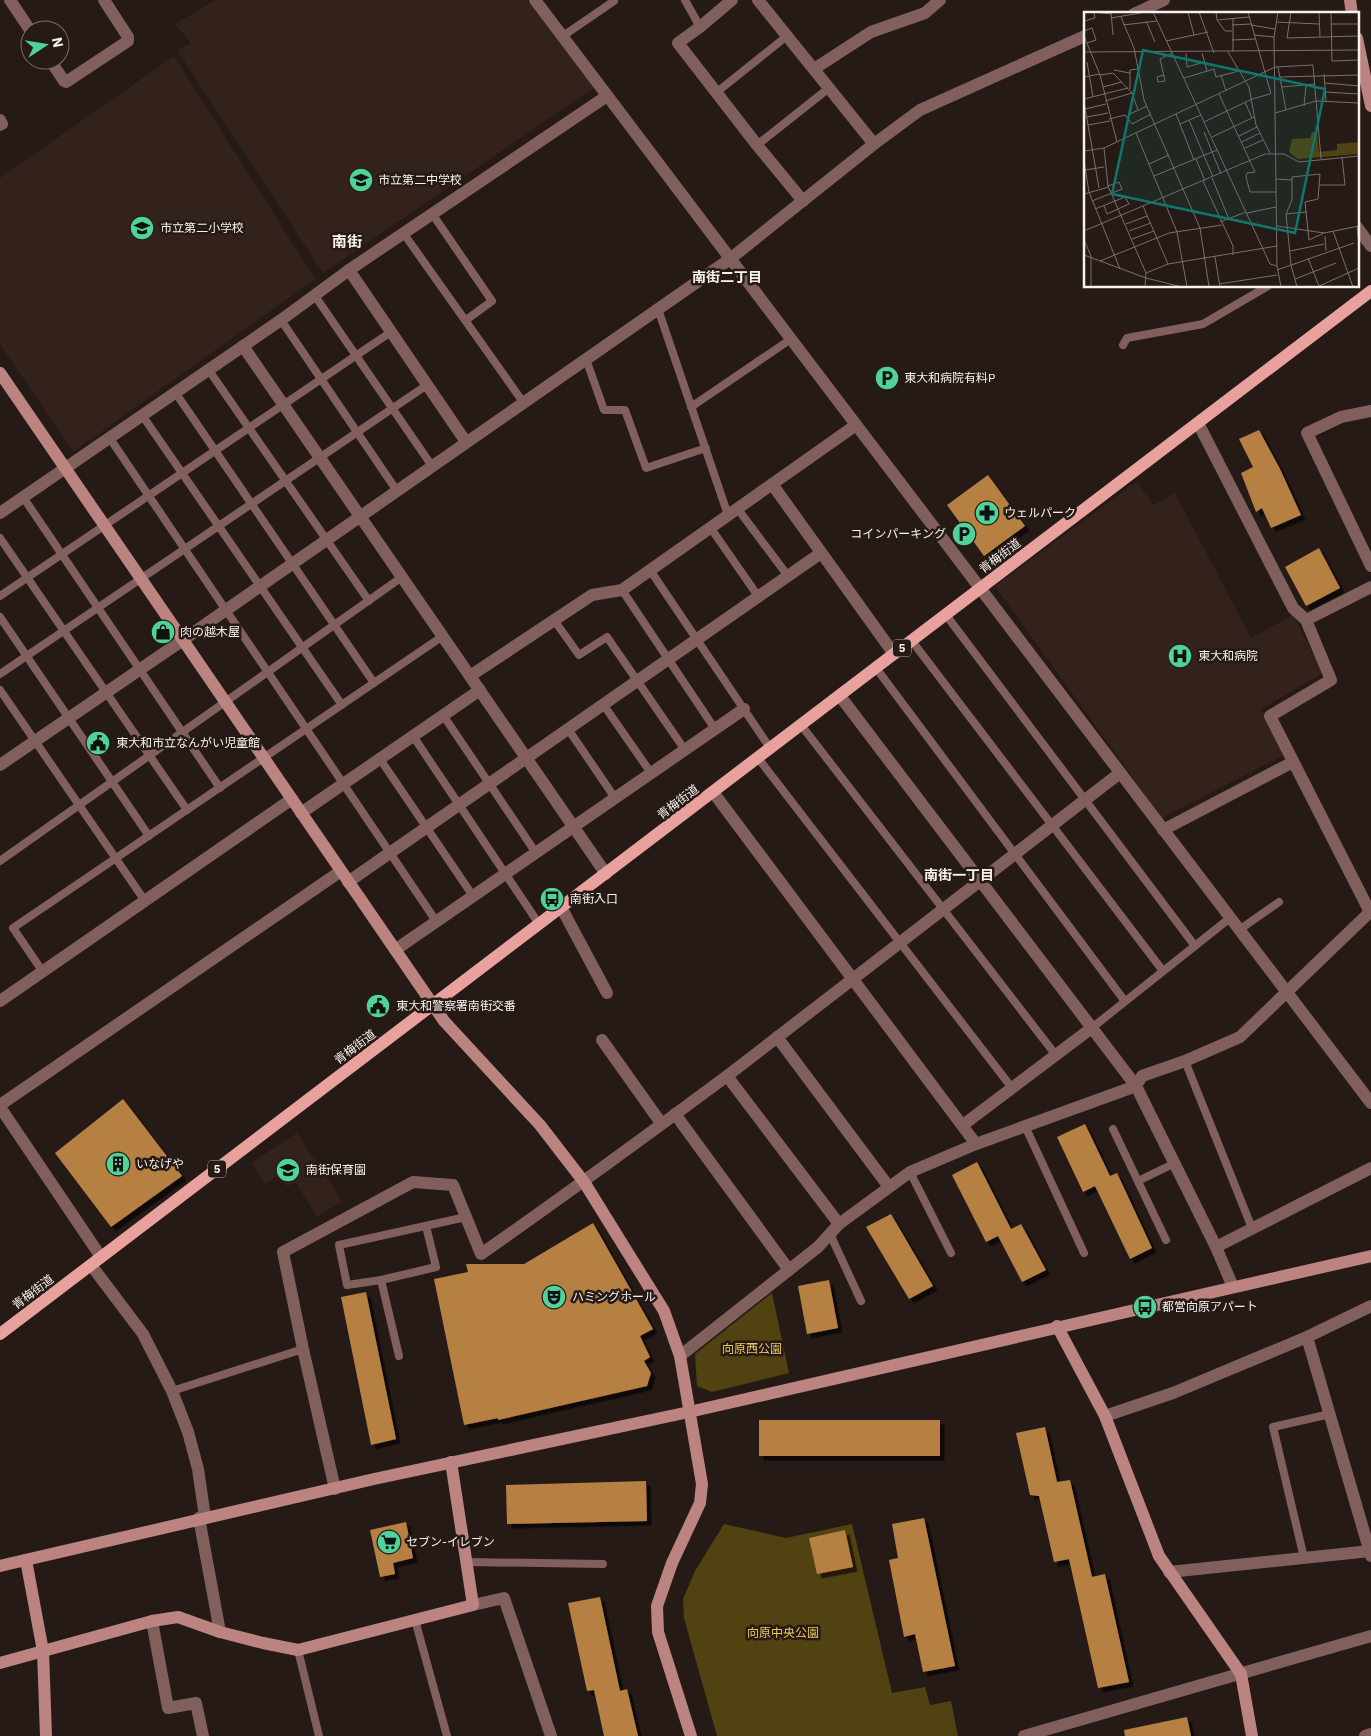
<svg xmlns="http://www.w3.org/2000/svg" width="1371" height="1736" viewBox="0 0 1371 1736" font-family="'IBM Plex Sans','Noto Sans JP',sans-serif">
<style>
.built{fill:#33221b}
.green{fill:#514212}
.building{fill:#b58043;filter:url(#shadow)}
.lines{fill:none;stroke-linecap:round;stroke-linejoin:round}
.lane{stroke:#815f5d;stroke-width:8}
.street{stroke:#815f5d;stroke-width:12}
.secondary{stroke:#bb8481;stroke-width:12}
.primary{stroke:#e8a19d;stroke-width:12}
.labels{text-anchor:middle;stroke-width:5;stroke-linejoin:round;paint-order:stroke}
.shield{fill:#251a16;stroke:#b9b0ac;stroke-width:1}
.shield-label{font-size:11px;font-weight:bold;fill:#f8f1ed}
.poi-label{font-size:12px;fill:#f8f1ed;stroke:#251a16;text-anchor:start}
.street-label{font-size:12px;fill:#f8f1ed;stroke:#251a16}
.park-label{font-size:12px;fill:#e9c75c;stroke:#251a16}
.neighbourhood-label{font-size:14px;font-weight:bold;fill:#f8f1ed;stroke:#251a16}
.quarter-label{font-size:15px;font-weight:bold;fill:#f8f1ed;stroke:#251a16}
.inset-road{fill:none;stroke:#79706c;stroke-width:1}
.view{fill:#0f766e;fill-opacity:0.15;stroke:#0f766e;stroke-width:2.5}
.inset-edge{fill:none;stroke:#f8f1ed;stroke-width:2.5}
</style>
<defs>
<filter id="shadow"><feDropShadow dx="4.5" dy="4.5" stdDeviation="0" flood-color="#0009"/></filter>
</defs>
<rect width="100%" height="100%" fill="#251a16"/>
<!-- built -->
<g class="built">
<polygon points="216,0 527,0 595,87 323,273 177,50 191,43 175,24"/>
<polygon points="174,56 315,279 73,452 0,344 0,178"/>
<polygon points="1137,481 1153,505 1175,493 1251,638 1293,615 1323,673 1261,709 1284,755 1162,818 995,586"/>
<polygon points="297,1133 342,1201 317,1217 296,1183 287,1186 276,1177 265,1184 251,1163"/>
</g>
<!-- green -->
<g class="green">
<polygon points="772,1293 789,1373 712,1392 697,1386 695,1354"/>
<polygon points="724,1524 786,1538 852,1524 892,1693 925,1687 930,1705 951,1701 958,1736 717,1736 684,1618 683,1599 695,1571"/>
</g>
<!-- building -->
<g class="building">
<polygon points="1259,430 1280,469 1301,515 1271,528 1262,508 1256,512 1241,473 1253,467 1239,439"/>
<polygon points="988,475 1025,526 984,556 947,505"/>
<polygon points="1319,548 1340,588 1306,606 1285,567"/>
<polygon points="123,1099 182,1176 111,1227 55,1153"/>
<polygon points="1085,1124 1110,1176 1117,1173 1152,1248 1130,1259 1095,1186 1083,1192 1057,1137"/>
<polygon points="977,1162 1011,1229 1021,1224 1046,1270 1022,1282 998,1236 986,1242 952,1175"/>
<polygon points="891,1214 933,1286 909,1299 866,1227"/>
<polygon points="593,1223 653,1329 640,1336 650,1357 644,1361 651,1373 647,1386 498,1420 498,1418 464,1425 434,1279 468,1272 466,1264 524,1264"/>
<polygon points="829,1280 838,1328 807,1334 798,1286"/>
<polygon points="366,1292 396,1439 371,1445 341,1297"/>
<rect x="759" y="1420" width="181" height="36"/>
<polygon points="1045,1427 1057,1482 1070,1480 1092,1577 1105,1574 1129,1682 1098,1688 1069,1559 1054,1562 1039,1496 1030,1495 1016,1433"/>
<polygon points="646,1481 647,1521 507,1524 506,1485"/>
<polygon points="924,1518 955,1666 923,1672 915,1634 904,1637 889,1560 898,1558 892,1524"/>
<polygon points="406,1522 413,1558 393,1563 395,1574 380,1577 370,1530"/>
<polygon points="845,1530 853,1567 817,1574 809,1538"/>
<polygon points="600,1597 620,1691 627,1689 638,1736 604,1736 594,1690 587,1691 568,1603"/>
<polygon points="1187,1717 1191,1736 1125,1736 1124,1730"/>
</g>
<g class="lines">
<!-- lane -->
<g class="lane">
<polyline points="685,0 700,27"/>
<polyline points="563,36 614,1 613,0"/>
<polyline points="717,92 787,36"/>
<polyline points="757,145 829,88"/>
<polyline points="433,215 492,301 466,320"/>
<polyline points="404,234 523,402"/>
<polyline points="315,296 432,466"/>
<polyline points="658,309 728,515"/>
<polyline points="281,320 397,491"/>
<polyline points="1123,345 1127,338 1203,324 1268,286"/>
<polyline points="586,359 604,410 625,410 646,468 706,448"/>
<polyline points="208,369 369,601"/>
<polyline points="175,392 374,683"/>
<polyline points="691,407 791,339"/>
<polyline points="142,415 342,705"/>
<polyline points="109,437 436,921"/>
<polyline points="23,497 220,788"/>
<polyline points="737,508 788,576"/>
<polyline points="710,527 758,596"/>
<polyline points="0,538 187,810"/>
<polyline points="650,570 770,748"/>
<polyline points="622,590 715,729"/>
<polyline points="0,596 391,332"/>
<polyline points="946,615 1195,946"/>
<polyline points="0,617 149,836"/>
<polyline points="554,620 579,655 607,637 685,750"/>
<polyline points="912,641 1163,971"/>
<polyline points="876,668 1124,1000"/>
<polyline points="0,674 427,385"/>
<polyline points="0,690 145,901"/>
<polyline points="603,704 651,773"/>
<polyline points="443,715 536,853"/>
<polyline points="801,725 1055,1054"/>
<polyline points="568,729 615,798"/>
<polyline points="413,736 539,924"/>
<polyline points="758,758 1012,1088"/>
<polyline points="380,759 473,896"/>
<polyline points="0,861 402,577"/>
<polyline points="1239,930 1279,902"/>
<polyline points="43,972 13,928 443,636"/>
<polyline points="1093,1027 1230,918"/>
<polyline points="1185,1061 1252,1228"/>
<polyline points="1025,1126 1084,1253"/>
<polyline points="1113,1129 1166,1240"/>
<polyline points="910,1172 951,1253"/>
<polyline points="1138,1181 1175,1163"/>
<polyline points="426,1226 436,1267 381,1280 347,1285 339,1245 466,1217"/>
<polyline points="830,1234 861,1301"/>
<polyline points="381,1280 399,1356"/>
<polyline points="172,1391 303,1349"/>
<polyline points="1304,1558 1273,1427 1330,1414"/>
<polyline points="467,1562 603,1564"/>
<polyline points="415,1620 447,1736"/>
<polyline points="298,1650 319,1736"/>
</g>
<!-- street -->
<g class="street">
<polyline points="10,0 30,30"/>
<polyline points="535,0 791,339 1371,1103"/>
<polyline points="732,0 700,27 678,43 757,145 803,201"/>
<polyline points="758,0 874,144"/>
<polyline points="1134,14 1164,0"/>
<polyline points="50,60 64,81 66,82 128,41 128,37 104,0"/>
<polyline points="814,69 871,32 925,13 940,0"/>
<polyline points="0,120 2,124 0,125"/>
<polyline points="1357,227 1371,246"/>
<polyline points="349,270 466,442"/>
<polyline points="243,346 606,874"/>
<polyline points="1371,411 1341,417 1307,433 1371,566"/>
<polyline points="1198,423 1293,608 1306,620 1331,680 1270,716 1370,912"/>
<polyline points="772,484 894,654"/>
<polyline points="0,513 281,320 349,270 607,96"/>
<polyline points="1306,620 1371,587"/>
<polyline points="470,676 592,595 622,590 856,425"/>
<polyline points="840,696 1136,1086 1216,1247 1233,1287"/>
<polyline points="0,765 183,640 730,259 874,144 920,110 1085,36"/>
<polyline points="713,792 976,1144"/>
<polyline points="301,813 480,690"/>
<polyline points="1163,830 1293,762"/>
<polyline points="348,882 821,553"/>
<polyline points="561,907 607,993"/>
<polyline points="395,950 744,709"/>
<polyline points="0,1001 292,799"/>
<polyline points="777,1037 889,1187"/>
<polyline points="602,1040 661,1123"/>
<polyline points="727,1076 839,1224"/>
<polyline points="0,1105 341,871"/>
<polyline points="0,1107 101,1257"/>
<polyline points="675,1114 789,1270"/>
<polyline points="963,1125 1093,1027"/>
<polyline points="1216,1247 1371,1168"/>
<polyline points="91,1265 143,1334 172,1391 188,1432 198,1469 205,1517"/>
<polyline points="1307,1337 1371,1556"/>
<polyline points="680,1356 818,1247 839,1224 910,1172 976,1144 1136,1086 1142,1076 1185,1061 1240,1037 1371,911"/>
<polyline points="1105,1416 1173,1393 1307,1337 1371,1306"/>
<path d="M335,1489l-32,-140 -20,-97 130,-70 40,3 28,69c83,-58 165,-118 246,-178l393,-303"/>
<polyline points="199,1518 220,1632"/>
<polyline points="1169,1572 1370,1551"/>
<polyline points="473,1605 504,1598 551,1736"/>
<polyline points="152,1621 168,1708 196,1703 203,1736"/>
<polyline points="1024,1736 1371,1636"/>
<polyline points="1365,1736 1371,1734"/>
</g>
<!-- secondary -->
<g class="secondary">
<polyline points="1350,0 1352,14"/>
<polyline points="1357,38 1371,106"/>
<polyline points="0,373 444,1021 540,1125 584,1182 664,1311 680,1356 702,1484 700,1503 672,1563 657,1606 658,1632 691,1736"/>
<polyline points="1057,1326 1105,1416 1159,1556 1241,1674 1252,1736"/>
<polyline points="26,1560 43,1651 46,1736"/>
<polyline points="0,1566 374,1479 689,1412 1371,1256"/>
<polyline points="0,1663 152,1621 178,1617 220,1632 263,1643 298,1650 473,1605 451,1462"/>
</g>
<!-- primary -->
<polyline class="primary" points="0,1334 1371,291"/>
</g>
<!-- icons -->
<defs>
<g id="school-disc" transform="scale(1.25)"><circle r="9.5" fill="#50d398" stroke="#251a16"/><path d="M0-5L7-2L0 1L-7-2ZM-4 1L0 2.5L4 1V4Q0 6-4 4Z" fill="#111"/></g>
<g id="parking-disc" transform="scale(1.25)"><circle r="9.5" fill="#50d398" stroke="#251a16"/><path d="M-3.5-5.5H1a3.5 3.5 0 0 1 0 7H-1V5.5H-3.5ZM-1-3.4V-.6H.8a1.4 1.4 0 0 0 0-2.8Z" fill="#111"/></g>
<g id="pharmacy-disc" transform="scale(1.25)"><circle r="9.5" fill="#50d398" stroke="#251a16"/><path d="M-2-6h4v4h4v4h-4v4h-4v-4h-4v-4h4Z" fill="#111"/></g>
<g id="shop-disc" transform="scale(1.25)"><circle r="9.5" fill="#50d398" stroke="#251a16"/><path d="M-5-2.5h2.3a2.7 3.5 0 0 1 5.4 0H5L5.5 6h-11ZM-1.5-2.5h3a1.5 2.3 0 0 0-3 0Z" fill="#111"/></g>
<g id="hospital-disc" transform="scale(1.25)"><circle r="9.5" fill="#50d398" stroke="#251a16"/><path d="M-5-5h3v3.5h4V-5h3V5h-3V1.5h-4V5h-3Z" fill="#111"/></g>
<g id="civic-disc" transform="scale(1.25)"><circle r="9.5" fill="#50d398" stroke="#251a16"/><path d="M-.6-6.5H3V-4.5H.6V-3L4-1V1h2V6H-6V1h2V-1L-.6-3ZM-1.2 2.5V6h2.4V2.5Z" fill="#111"/></g>
<g id="bus-disc" transform="scale(1.25)"><circle r="9.5" fill="#50d398" stroke="#251a16"/><path d="M-5-6H5V4H4V6H2V4H-2V6H-4V4H-5ZM-3.5-4V0h7V-4ZM-3.5 1.2v1.5H-2V1.2ZM2 1.2v1.5H3.5V1.2Z" fill="#111"/></g>
<g id="building-disc" transform="scale(1.25)"><circle r="9.5" fill="#50d398" stroke="#251a16"/><path d="M-4-6H4V6H1V3H-1V6H-4ZM-2.5-4.3h1.7v1.8h-1.7ZM.8-4.3h1.7v1.8H.8ZM-2.5-1h1.7V.8h-1.7ZM.8-1h1.7V.8H.8Z" fill="#111"/></g>
<g id="theatre-disc" transform="scale(1.25)"><circle r="9.5" fill="#50d398" stroke="#251a16"/><path d="M-5-5.5Q0-4 5-5.5V0Q5 5 0 6Q-5 5-5 0ZM-3.3-2.5H-1v1.5H-3.3ZM1-2.5H3.3v1.5H1ZM-2.8 1Q0 5.5 2.8 1Z" fill="#111"/></g>
<g id="supermarket-disc" transform="scale(1.25)"><circle r="9.5" fill="#50d398" stroke="#251a16"/><path d="M-6-5.5h2.5l.6 2H6L4.5 2H-2.5L-4.4-4H-6ZM-1.5 3.2a1.3 1.3 0 1 0 .1 0ZM3 3.2a1.3 1.3 0 1 0 .1 0Z" fill="#111"/></g>
</defs>
<g fill-rule="evenodd">
<use href="#school-disc" x="361" y="180"/>
<use href="#school-disc" x="142" y="228"/>
<use href="#parking-disc" x="887" y="378"/>
<use href="#pharmacy-disc" x="987" y="513"/>
<use href="#parking-disc" x="964" y="534"/>
<use href="#shop-disc" x="163" y="632"/>
<use href="#hospital-disc" x="1180" y="656"/>
<use href="#civic-disc" x="98" y="743"/>
<use href="#bus-disc" x="552" y="899"/>
<use href="#civic-disc" x="378" y="1006"/>
<use href="#building-disc" x="118" y="1164"/>
<use href="#school-disc" x="288" y="1170"/>
<use href="#theatre-disc" x="554" y="1297"/>
<use href="#bus-disc" x="1145" y="1307"/>
<use href="#supermarket-disc" x="389" y="1542"/>
</g>
<g class="labels">
<!-- shield labels -->
<g class="shield">
<rect x="893" y="639.5" width="18" height="17" rx="4"/>
<rect x="208" y="1160.5" width="18" height="17" rx="4"/>
</g>
<g class="shield-label">
<text x="902" y="652">5</text>
<text x="217" y="1173">5</text>
</g>
<!-- poi labels -->
<g class="poi-label">
<text x="378" y="184">市立第二中学校</text>
<text x="160" y="232">市立第二小学校</text>
<text x="904" y="382">東大和病院有料P</text>
<text x="1004" y="517">ウェルパーク</text>
<text x="946" y="538" text-anchor="end">コインパーキング</text>
<text x="180" y="636">肉の越木屋</text>
<text x="1198" y="660">東大和病院</text>
<text x="116" y="747">東大和市立なんがい児童館</text>
<text x="570" y="903">南街入口</text>
<text x="396" y="1010">東大和警察署南街交番</text>
<text x="136" y="1168">いなげや</text>
<text x="306" y="1174">南街保育園</text>
<text x="572" y="1301">ハミングホール</text>
<text x="1162" y="1311">都営向原アパート</text>
<text x="406" y="1546">セブン-イレブン</text>
</g>
<!-- street labels -->
<g class="street-label">
<text transform="translate(1000 556) rotate(-37)" y="4">青梅街道</text>
<text transform="translate(678 802) rotate(-37)" y="4">青梅街道</text>
<text transform="translate(355 1047) rotate(-37)" y="4">青梅街道</text>
<text transform="translate(33 1292) rotate(-37)" y="4">青梅街道</text>
</g>
<!-- park labels -->
<g class="park-label">
<text x="752" y="1353">向原西公園</text>
<text x="783" y="1637">向原中央公園</text>
</g>
<!-- neighbourhood labels -->
<g class="neighbourhood-label">
<text x="727" y="282">南街二丁目</text>
<text x="959" y="880">南街一丁目</text>
</g>
<!-- quarter labels -->
<g class="quarter-label">
<text x="347" y="247">南街</text>
</g>
</g>
<!-- overview -->
<g transform="translate(1084 12)">
<rect width="275" height="275" fill="#251a16"/>
<path d="M228,120h5l2,20 18,-2v-6l22,-2v12l-61,5 -9,-7 3,-13 18,-1z" fill="#514212"/>
<path class="inset-road" d="M10,0l17,2M27,0l2,23M69,0l117,252 7,2 4,21M104,0l6,23M115,0l15,41M132,0l1,8 8,11h7M164,0l23,82M207,0l-4,26 72,-2M235,0l1,25M247,0l1,49 27,-1M37,5l13,31 10,52 56,128 9,59M27,6l35,-6M133,8l32,-3M0,9l11,-3 -1,-5M62,9l9,21M192,10l43,2M247,12h28M39,13l34,-4M148,13l19,-1M167,13l24,4M0,19l8,-3 4,12 -9,3M170,23l20,2M0,24l16,39 17,67M148,28l23,-1M82,29l42,-9M0,40l275,-2M144,40l21,35 7,38 14,28M149,40v-34M102,41l1,14 17,-5M118,41l5,18M3,50l6,35M194,55l8,43M30,58l16,3M240,62l2,27M16,63l13,-2 19,20 6,17M80,63l-7,2 1,5 7,-1 -1,-5 -4,-17 12,-6M137,63l5,16M0,65l16,-3M196,65l79,-2M100,66l30,-9 2,8 23,-6M241,71l34,3M19,75l19,-5M198,75l33,-3M46,77v-19l8,-1M241,80l34,2M135,82l36,78 -8,1 -1,4 4,15h26M0,87l44,-11M21,89l27,-8M0,90l15,86M161,90l7,16M220,94l2,-21M1,97l21,-5M191,101l41,-12 43,2M92,102l18,46M44,103l19,-9M3,105l21,-4M25,107l16,-4 7,9 19,-10M105,108l24,57M120,110l48,-23 18,-5M96,112l21,-9M4,113l22,-4M120,120l17,42M52,121l41,99 10,55M155,124l18,-9M128,125l42,-20M158,130l18,-9M20,136l4,38 38,87 -1,14M161,136l18,-8M0,139l20,-3 171,-81 38,-2 8,94M112,147l9,22M0,149l5,31 31,77M65,152l20,-9M1,158l19,-3M70,164l63,-26M128,166l17,41M192,167l16,1v20l-6,14 5,51 6,22M208,168v-3l28,-3 -2,25 -13,3 4,38 15,-7M119,169l30,65v9M235,173h26l-3,-28M0,182l25,-7M8,189l30,-12 -3,-7 -11,4M59,194l25,58M11,197l30,-12 4,7 -22,10 -3,-8M163,201l29,-6M202,202l21,-2M136,210l26,-10M42,212l21,-8M193,214l47,7 35,-7M273,215l2,18M0,219l181,-77h19l15,8 60,-6M45,219l22,-8M249,219l20,56M241,224l1,15M48,227l22,-8M0,228l7,16v31M206,239l34,-7M0,243l62,23 36,9M131,245l5,30M224,246l11,28M16,249l69,-28 53,-8M193,254l-3,-229 4,-25M193,258l77,-27M62,261l22,-9 109,-18M211,267l41,-16M135,272l58,-9M233,275l42,-19"/>
<path class="view" d="M59,38l182,39 -30,144 -183,-39z"/>
<rect width="275" height="275" class="inset-edge"/>
</g>
<!-- north arrow -->
<g transform="translate(45 45) rotate(78)"><circle r="24" fill="#251a16" stroke="#79706c"/>
<path d="M0-4L9 19L0 12L-9 19Z" fill="#50d398"/>
<text y="-8" font-size="14" font-weight="bold" text-anchor="middle" fill="#f8f1ed">N</text>
</g>
</svg>
